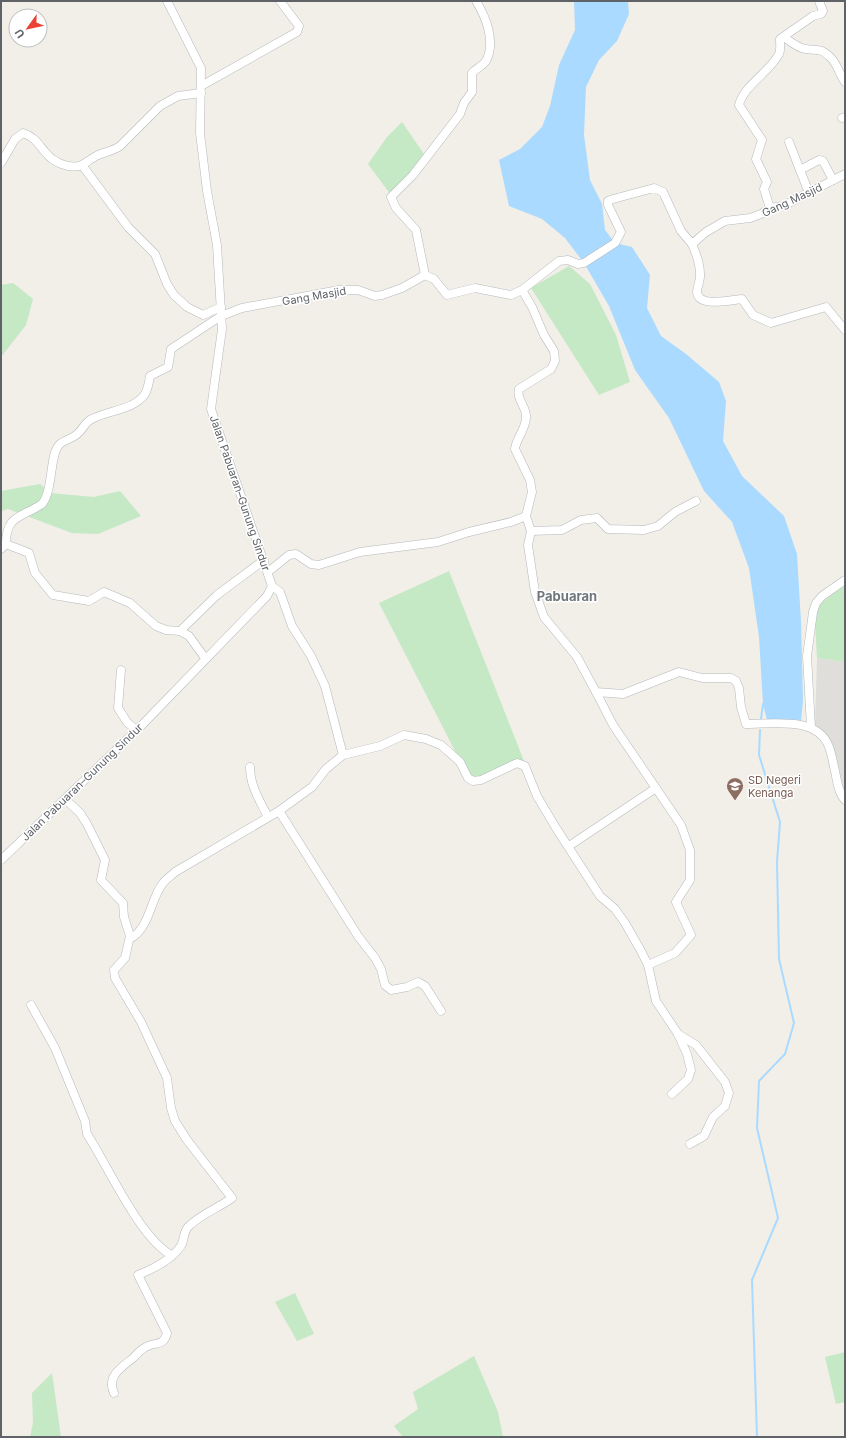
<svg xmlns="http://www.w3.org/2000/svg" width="846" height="1438" viewBox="0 0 846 1438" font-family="Inter,sans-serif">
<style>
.industrial{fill:#e0deda}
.green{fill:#c5e8c5}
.water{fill:#aadaff}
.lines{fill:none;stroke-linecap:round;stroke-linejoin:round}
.stream{stroke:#aadaff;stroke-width:2}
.minor-casing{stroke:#b5b8bc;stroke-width:9}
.minor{stroke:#fff;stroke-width:8}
.labels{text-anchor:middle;stroke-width:3;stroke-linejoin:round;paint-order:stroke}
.street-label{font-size:11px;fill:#5f6368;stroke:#fff}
.education-label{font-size:11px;fill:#785e54;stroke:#fff;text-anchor:start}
.quarter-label{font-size:13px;font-weight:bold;fill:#70757a;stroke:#fff}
</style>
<rect width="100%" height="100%" fill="#f1efe8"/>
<!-- industrial -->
<polygon class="industrial" points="817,658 845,662 845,794 830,743 821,730 815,725"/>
<!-- green -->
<g class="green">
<polygon points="402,122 426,157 391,195 368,164 387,137"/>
<polygon points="569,266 590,284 616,335 630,382 599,395 531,288"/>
<polygon points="13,283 33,299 26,325 1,357 1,285"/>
<polygon points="40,484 50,493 94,497 120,491 141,516 98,534 72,533 8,509 1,511 1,491"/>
<polygon points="449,571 524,761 472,784 379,603"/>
<polygon points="845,584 845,662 817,658 815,622 819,605"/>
<polygon points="295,1293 314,1334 297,1341 275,1302"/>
<polygon points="845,1352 845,1402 836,1404 825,1357"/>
<polygon points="474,1356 498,1412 503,1437 403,1437 394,1426 418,1409 413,1392"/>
<polygon points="52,1373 61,1437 30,1437 33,1423 32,1393"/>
</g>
<!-- water -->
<polygon class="water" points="574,1 628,1 629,14 617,41 599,60 586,87 584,135 590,180 602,204 605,230 615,243 632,247 650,275 647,308 661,336 686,354 719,382 726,401 723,441 742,476 784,516 797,554 801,622 803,701 801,721 767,720 763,704 759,637 749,568 732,522 704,491 669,418 635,370 609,306 584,263 565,238 542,219 509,206 499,160 520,149 542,127 550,106 559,65 575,30"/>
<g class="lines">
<!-- stream -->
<g class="stream">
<polyline points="761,719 763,704"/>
<polyline points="757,1437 752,1280 778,1218 757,1128 759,1081 785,1054 794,1023 779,959 777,862 780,822 759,755 760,730"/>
</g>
<!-- minor casing -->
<g class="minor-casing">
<g id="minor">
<path d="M784,37c6,4 13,11 22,12 12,2 14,-2 25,9 7,7 8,16 14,24"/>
<polyline points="201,86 297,32 299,26 280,1"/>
<polyline points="842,118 845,117"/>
<polyline points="789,142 809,193"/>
<path d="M1,163l14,-24 8,-6c12,4 15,11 23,20 7,9 24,17 36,12 5,-3 10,-7 16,-10 7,-3 15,-4 22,-9l40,-40 18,-10 23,-3"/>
<polyline points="82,165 128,227 155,254 167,284 174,295 187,307 203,315 221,307"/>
<polyline points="800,170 819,160 823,161 833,180"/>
<path d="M770,208l-6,-19 3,-7 -11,-23 6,-19 -23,-35c5,-20 30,-32 40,-51 2,-4 1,-11 1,-15l33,-23 8,-2 2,-3 -4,-10"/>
<path d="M692,244c4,9 8,20 8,30 1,6 -3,12 -3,18 1,16 35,8 45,7l11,16 18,8 55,-16 19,23"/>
<path d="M425,275l-9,-45 -20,-22 -5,-11 22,-22 47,-61 4,-11 8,-11v-19c4,-5 10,-6 14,-12 10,-19 0,-44 -10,-60"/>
<path d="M522,290l10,17 12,28 10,16 1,10 -4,8 -32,20c-3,10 7,17 7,27 1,12 -10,22 -11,33l15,31 2,12 -6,24 5,15 -3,14 7,47 9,25 33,40 19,35 27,2 56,-22 23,6h29l5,3 3,7 2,19 5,17c27,0 72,-8 83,23 3,8 4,16 6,24 2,9 3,22 10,29"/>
<polyline points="531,531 562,530 581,520 597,518 608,529 644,530 658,526 675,512 696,501"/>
<polyline points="6,544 29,553 35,573 53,595 89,601 104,592 130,603 156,626 166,630 180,631 189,636 205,658"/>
<path d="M1,549l5,-5c0,-29 15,-26 36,-40 12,-15 7,-51 18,-60 4,-4 11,-5 16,-9 6,-4 8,-11 14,-15 17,-10 43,-9 55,-26 3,-5 4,-12 5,-18l18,-9 3,-18 50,-33 21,-8 97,-18h19l17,6 7,-1 20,-7 23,-13 9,4 13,16 28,-7 36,7 11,-5 37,-29 9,-1 10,4 6,-1 31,-20 6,-11 -13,-27v-4l5,-2 41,-11 9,4 18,39 11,13 14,-12 19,-11 25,-3 11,-4 9,-6 13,-2 62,-32"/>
<polyline points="268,572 289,555 296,554 311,564 319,565 360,552 438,542 469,532 511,522 526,516"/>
<polyline points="272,586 280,592 292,626 311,656 325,686 343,755"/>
<polyline points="180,631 217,595 264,560"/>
<polyline points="121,670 118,708 127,722 136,730"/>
<polyline points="596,692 613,725 681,825 690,850 690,880 676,902 691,935 675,953 648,965"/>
<polyline points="811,727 807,656 813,612 816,603 822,596 845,580"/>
<path d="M250,767c0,19 10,34 18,50"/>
<path d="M65,799l15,14 7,11 18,36 -4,20 22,23 1,14 6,19 3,1c17,-12 18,-39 30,-54 3,-4 8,-7 12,-11l104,-61"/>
<polyline points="569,846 656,788"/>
<polyline points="1,860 142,725 267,596 272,586 211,409 222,329 217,245 207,191 200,133 201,68 167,1"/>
<path d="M31,1005l24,43 30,73 2,13c21,32 52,103 84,121"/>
<polyline points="441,1011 425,986 418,982 407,987 391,990 385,985 381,969 375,958 358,936 279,811 312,787 326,769 343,755 380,746 404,735 426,739 441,745 460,762 468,778 473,781 481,780 517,763 525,766 537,796 556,828 600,896 615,909 625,923 641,951 648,965 656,1001 678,1034 687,1054 691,1070 688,1079 672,1094"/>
<polyline points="678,1034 696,1045 725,1082 729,1093 725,1106 713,1117 704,1136 690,1144"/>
<path d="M114,1393c-8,-17 8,-26 19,-35 4,-4 9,-10 15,-12 8,-4 16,0 19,-13l-29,-58c15,-6 36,-17 44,-31 2,-5 2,-13 6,-17 14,-14 29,-18 44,-29l-45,-58 -12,-19 -4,-13 -4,-30 -26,-56 -26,-44 -1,-8 11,-12 5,-22"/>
</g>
</g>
<!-- minor -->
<use href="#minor" class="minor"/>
</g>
<!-- icons -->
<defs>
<g id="school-pin" transform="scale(0.9)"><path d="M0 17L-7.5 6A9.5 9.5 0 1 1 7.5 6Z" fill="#8d6e63" stroke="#fff"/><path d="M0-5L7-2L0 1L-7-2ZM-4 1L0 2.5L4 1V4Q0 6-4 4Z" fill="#fff"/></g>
</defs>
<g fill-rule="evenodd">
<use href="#school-pin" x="735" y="786"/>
</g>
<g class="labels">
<!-- street labels -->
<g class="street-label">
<text transform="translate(792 200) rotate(-25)" y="4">Gang Masjid</text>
<text transform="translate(314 296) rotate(-10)" y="4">Gang Masjid</text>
<text transform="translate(240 493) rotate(71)" y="4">Jalan Pabuaran–Gunung Sindur</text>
<text transform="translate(82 782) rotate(-44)" y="4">Jalan Pabuaran–Gunung Sindur</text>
</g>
<!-- education labels -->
<g class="education-label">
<text x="748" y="784">SD Negeri<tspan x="748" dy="13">Kenanga</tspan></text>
</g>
<!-- quarter labels -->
<g class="quarter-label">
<text x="567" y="601">Pabuaran</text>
</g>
</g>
<!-- border -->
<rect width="846" height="1438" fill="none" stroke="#5f6368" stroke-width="4"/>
<!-- north arrow -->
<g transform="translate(28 28) rotate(237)"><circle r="19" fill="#ffffff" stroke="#bfc1c3"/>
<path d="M0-3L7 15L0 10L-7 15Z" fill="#ea4335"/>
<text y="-6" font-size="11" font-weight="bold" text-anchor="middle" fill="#5f6368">U</text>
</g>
</svg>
